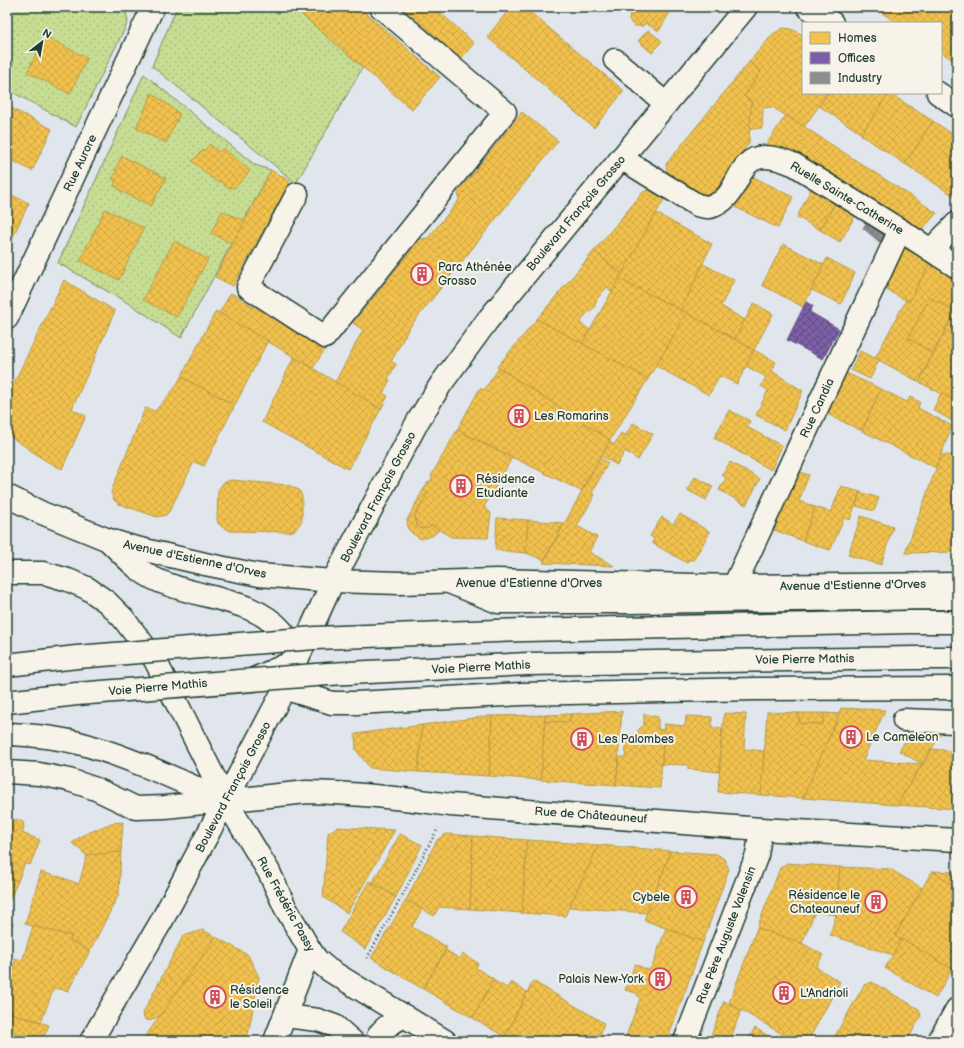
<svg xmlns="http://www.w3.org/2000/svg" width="964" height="1048" viewBox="0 0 964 1048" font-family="'Balsamiq Sans',sans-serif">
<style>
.garden{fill:url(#garden-dots);stroke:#728d64}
.homes{fill:url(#homes-cross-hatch);stroke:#b39946}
.offices{fill:url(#offices-cross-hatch);stroke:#5f5484}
.industry{fill:url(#industry-cross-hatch);stroke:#6c7576}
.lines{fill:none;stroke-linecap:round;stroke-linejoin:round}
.minor-casing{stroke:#1f3d34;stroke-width:25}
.major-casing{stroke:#1f3d34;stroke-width:25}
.highway-casing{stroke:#1f3d34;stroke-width:25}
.path{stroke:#1f3d34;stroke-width:2.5;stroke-dasharray:1 3;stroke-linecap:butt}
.minor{stroke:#f7f3e8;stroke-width:22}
.major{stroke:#f7f3e8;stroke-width:22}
.highway{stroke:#f7f3e8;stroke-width:22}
.highway-bridge-casing{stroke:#1f3d34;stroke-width:25;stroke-linecap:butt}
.highway-bridge{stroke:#f7f3e8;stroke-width:22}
.labels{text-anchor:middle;stroke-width:4;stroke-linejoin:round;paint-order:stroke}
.street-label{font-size:12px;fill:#1f3d34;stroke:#f7f3e8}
.poi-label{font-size:12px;fill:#1f3d34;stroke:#f7f3e8;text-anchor:start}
</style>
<defs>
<pattern id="garden-dots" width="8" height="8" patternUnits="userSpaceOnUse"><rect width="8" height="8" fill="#c6dd93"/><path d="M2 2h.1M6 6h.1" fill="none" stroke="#aabf7f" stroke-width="1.8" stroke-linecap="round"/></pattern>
<pattern id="homes-cross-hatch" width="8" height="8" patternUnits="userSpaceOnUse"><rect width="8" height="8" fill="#f2c14e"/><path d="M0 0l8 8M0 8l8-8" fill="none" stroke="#cfa745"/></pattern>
<pattern id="offices-cross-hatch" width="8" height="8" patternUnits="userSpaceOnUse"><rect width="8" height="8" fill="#7b5ea7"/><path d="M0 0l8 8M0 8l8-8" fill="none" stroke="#5e4b81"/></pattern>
<pattern id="industry-cross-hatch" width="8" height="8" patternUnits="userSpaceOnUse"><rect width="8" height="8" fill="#8d8d92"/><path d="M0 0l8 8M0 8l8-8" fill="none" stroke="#737478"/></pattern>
</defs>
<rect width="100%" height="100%" fill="#e0e6ec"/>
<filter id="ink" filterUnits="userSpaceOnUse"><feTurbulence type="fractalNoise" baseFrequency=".025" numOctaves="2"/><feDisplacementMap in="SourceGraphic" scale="8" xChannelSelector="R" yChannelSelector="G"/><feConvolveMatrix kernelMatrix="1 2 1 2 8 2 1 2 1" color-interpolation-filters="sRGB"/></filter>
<g filter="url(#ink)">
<!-- garden -->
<g class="garden">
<polygon points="7,7 125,7 128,22 76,127 7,89"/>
<polygon points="177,7 293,7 363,67 296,183 152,66"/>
<polygon points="144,74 255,165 271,170 181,338 133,306 58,263"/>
</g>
<!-- homes -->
<g class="homes">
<polygon points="293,7 359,7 440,77 412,110"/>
<polygon points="402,7 434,7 474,43 461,59"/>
<polygon points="511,7 524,7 624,91 594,128 487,37"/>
<polygon points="617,7 673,7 659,31 645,23 643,26 634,26 631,23 629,19 630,14"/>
<polygon points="873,7 957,7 957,63 941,52 941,23 897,23"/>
<polygon points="783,28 791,29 803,35 803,93 828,93 804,127 772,107 763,108 762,128 749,129 751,101 744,96 761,71 749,62 773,34"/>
<polygon points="648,30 662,41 652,53 638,41"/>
<polygon points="45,36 87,58 70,94 27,72"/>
<polygon points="749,62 761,71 744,96 751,101 749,143 735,162 738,164 720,189 714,194 700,196 693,194 667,172 666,164"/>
<polygon points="152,93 180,114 166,143 136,128"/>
<polygon points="828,93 889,93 862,134 819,106"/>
<polygon points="889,93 933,121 905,164 861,135"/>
<polygon points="7,106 52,129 32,171 7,158"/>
<polygon points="522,112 558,141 409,328 391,362 396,364 388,379 390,380 383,393 388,396 381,409 335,382 363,330 353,323 420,239 428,238 459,200 458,192"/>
<polygon points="786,115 937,213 918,234 790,154 765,146"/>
<polygon points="933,121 957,137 957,192 954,196 905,164"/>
<polygon points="210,144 219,152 223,148 250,171 235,188 226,187 221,181 218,183 192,161 203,150 204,151"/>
<polygon points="122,156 166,178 151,206 120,191 120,189 114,186 116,181 112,179 117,171 115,170"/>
<polygon points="271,170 290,181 233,286 215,277"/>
<polygon points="748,174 793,197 778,228 733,206"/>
<polygon points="814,183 838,198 820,230 797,217"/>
<polygon points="653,188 666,196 622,274 594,251 643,192"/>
<polygon points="7,193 29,203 9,245 7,244"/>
<polygon points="838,198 858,211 840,242 820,230"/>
<polygon points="105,209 144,228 119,280 80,261"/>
<polygon points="222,211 245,221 233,244 211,233"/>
<polygon points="656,213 712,244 681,310 619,279"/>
<polygon points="174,241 208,259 177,317 143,300"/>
<polygon points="783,244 824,265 803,307 762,285"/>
<polygon points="901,246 930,263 909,302 881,287"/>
<polygon points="594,251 622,274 612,292 607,287 597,299 594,308 586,314 580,323 590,330 582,344 537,319"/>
<polygon points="827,258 855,273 841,304 812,290"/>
<polygon points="930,263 957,279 957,308 955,312 930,297 908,338 933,353 919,382 875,358 906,300 909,302"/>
<polygon points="703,264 734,280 721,306 745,320 735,339 681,310"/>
<polygon points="619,279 687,313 648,379 582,344"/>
<polygon points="64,280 115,311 72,409 86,416 62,469 46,461 7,434 7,397"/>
<polygon points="231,293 325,349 313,368 219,313"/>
<polygon points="930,297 955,312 933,353 908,338"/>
<polygon points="754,303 773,314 754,350 735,339"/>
<polygon points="957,308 957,402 919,382"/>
<polygon points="216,311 268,341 235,405 181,377"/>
<polygon points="687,313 754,350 737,384 720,376 709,395 656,366"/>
<polygon points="537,319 648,379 610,440 497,367"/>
<polygon points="754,350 776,362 772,371 803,391 785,430 756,415 768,390 761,386 766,377 746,366"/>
<polygon points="860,351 879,360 870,379 851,370"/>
<polygon points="294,357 381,409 348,469 262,422"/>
<polygon points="499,368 610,440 581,491 457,430 480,388 484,390"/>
<polygon points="844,372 881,389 862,431 825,413"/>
<polygon points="181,377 235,405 204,466 194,462 170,510 166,515 157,517 119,504 114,500 111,492 145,408 155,411 174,389"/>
<polygon points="881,389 907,402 910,397 920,402 918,408 952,426 936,468 862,431"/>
<polygon points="941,393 957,402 957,415 954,422 933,410"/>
<polygon points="729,410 750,421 747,427 782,446 771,470 714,438"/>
<polygon points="633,423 653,434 638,460 625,451 617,465 601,456 610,441 614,445 621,433 625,436"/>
<polygon points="457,430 512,458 484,507 491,513 488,538 451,537 432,525 426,529 420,528 415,522 415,516 428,493 423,490 428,482 431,481 432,478 431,476"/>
<polygon points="941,455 957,455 957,552 905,553"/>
<polygon points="600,458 608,463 592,493 595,495 577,526 597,537 589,552 614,566 543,563"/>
<polygon points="730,462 760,479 746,505 719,490 726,478 722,475"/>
<polygon points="797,471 809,475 799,501 815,507 803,541 774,530 787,495"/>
<polygon points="695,477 713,486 706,500 687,490"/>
<polygon points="231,480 287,485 293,487 299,490 302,496 302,520 299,525 295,530 289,532 231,531 222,527 218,523 217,519 218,490 223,483"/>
<polygon points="841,486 860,492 850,520 844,518 831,549 830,550 803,541 815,507 831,512"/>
<polygon points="423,490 428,493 415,516 417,526 422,529 428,528 432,525 439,530 432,536 421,539 413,534 408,529 407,520"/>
<polygon points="860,492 879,498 874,511 856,506"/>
<polygon points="680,514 710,532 693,561 689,559 687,563 652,543 654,538 650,536 662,517 673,524"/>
<polygon points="861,516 893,527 881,565 848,555"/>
<polygon points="497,518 528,520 526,553 495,550"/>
<polygon points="528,520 564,523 544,560 526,553"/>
<polygon points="841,708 885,710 863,760 922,764 897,805 803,798"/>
<polygon points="622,711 616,785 541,780 544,721 570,722 570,714"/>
<polygon points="767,712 799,713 799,723 823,724 824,713 839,714 803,798 761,795"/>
<polygon points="724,713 746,714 744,749 764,751 761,795 718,792"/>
<polygon points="799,713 824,713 823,724 799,723"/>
<polygon points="570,714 570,722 544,721 545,715"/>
<polygon points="644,714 658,717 658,729 664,730 660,788 616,785 619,757 625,757 626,751 625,751 625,735 638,735 638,730 644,725"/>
<polygon points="545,715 541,780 489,776 492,716"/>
<polygon points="488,716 492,716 489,776 418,772 422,725"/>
<polygon points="686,716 712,717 712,727 722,728 719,772 688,769 688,765 662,764 664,724 685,726"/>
<polygon points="935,724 946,726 922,764 899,751 913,729 927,737"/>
<polygon points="422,725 418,772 370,768 356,750 355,734"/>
<polygon points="954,743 957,743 957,809 897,805 932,749 953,751"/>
<polygon points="16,819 23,822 24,827 22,833 40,840 30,865 25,863 18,881 7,877 7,827 8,828 10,823"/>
<polygon points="123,822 121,852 87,856 72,843 81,836 111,823"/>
<polygon points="337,827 395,830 347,913 323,897 328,833"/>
<polygon points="400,834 422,845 396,897 372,883"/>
<polygon points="446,834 473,836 470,909 439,907 434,916 406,900 437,840"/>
<polygon points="473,836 527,840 522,913 470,909"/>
<polygon points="527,840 599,845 565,916 522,913"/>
<polygon points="599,845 671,851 647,913 569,907"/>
<polygon points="671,851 717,854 724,859 729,869 703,942 644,920"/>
<polygon points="121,852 119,894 90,951 70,940 71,936 25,924 41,872 58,877 58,876 79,884 87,855"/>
<polygon points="787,863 840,867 836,915 815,912 802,943 757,928 780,868"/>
<polygon points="840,867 890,869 922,888 895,936 902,939 893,955 830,935 836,915"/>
<polygon points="932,871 957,872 957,888"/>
<polygon points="932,871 957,888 957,960 952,969 895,936"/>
<polygon points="7,877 18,881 7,905"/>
<polygon points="369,881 396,897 365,949 340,932"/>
<polygon points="406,900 422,909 412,927 447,947 423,989 371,958"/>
<polygon points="7,921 13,923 7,941"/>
<polygon points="33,926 71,936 70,940 90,951 68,991 54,988 41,1022 7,1012 7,979 9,980 16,958 22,961"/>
<polygon points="666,928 703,942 667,1041 627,1041 628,1037 626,1036 640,999 636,993 625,990 635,964 648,970 652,967"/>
<polygon points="757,928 802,943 823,955 816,967 840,982 808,1041 794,1041 729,1003"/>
<polygon points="203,930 216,937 160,1016 150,1021 144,1019 143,1013 183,936"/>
<polygon points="216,937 248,955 259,977 248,1035 245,1041 142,1041"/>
<polygon points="902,939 952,969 936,998 885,968"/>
<polygon points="446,950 460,959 463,954 478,963 476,968 494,979 473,1018 423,989"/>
<polygon points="493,980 507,988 511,982 527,992 505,1037 473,1018"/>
<polygon points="533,981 604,1023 598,1041 512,1041 505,1037"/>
<polygon points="872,982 919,1009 921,1016 907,1041 832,1041 864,985"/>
<polygon points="724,1001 741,1010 730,1041 709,1041"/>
<polygon points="7,1012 49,1025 42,1041 7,1041"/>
<polygon points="755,1028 777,1041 747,1041"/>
</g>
<!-- offices -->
<polygon class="offices" points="806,302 813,306 810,312 839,329 823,359 787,340"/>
<!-- industry -->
<polygon class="industry" points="870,218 889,231 883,245 863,228"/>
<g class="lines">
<!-- minor casing -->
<g class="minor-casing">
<g id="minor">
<polyline points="808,7 832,23"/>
<polyline points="615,60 666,104"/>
<polyline points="938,93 957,106"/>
<path d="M621,158l76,47c4,1 8,2 12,2 3,0 6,-2 8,-3 22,-9 20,-48 48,-47 11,0 20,4 30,8l105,65 57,37"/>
<polyline points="297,194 248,287 325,337 505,112 381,7"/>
<polyline points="931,250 957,223"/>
<polyline points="7,318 153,7"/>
<polyline points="7,496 42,513 106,539 132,547 205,564 259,575 333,581 400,583 496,580 734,586 957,584"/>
<path d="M110,542c15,14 28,30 47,38 40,19 95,17 125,51 6,6 9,17 13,25"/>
<polyline points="734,586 900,230"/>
<polyline points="904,720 957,722"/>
<path d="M7,772l32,2 30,6 27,9 40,19 29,-1 142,-15c48,1 95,6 143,13l311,24 196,11"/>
<polyline points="226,801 269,872 285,907 310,950 317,960 329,970 445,1041"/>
<polyline points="285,1016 318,1020 335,1026 352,1041"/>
<polyline points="275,1041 310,950"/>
<path d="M376,1041c5,-13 16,-18 28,-25"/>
<polyline points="685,1041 757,855 761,829"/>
<polyline points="939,1041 957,1009"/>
</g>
</g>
<!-- major casing -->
<g class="major-casing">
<polyline id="major" points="91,1041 161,922 183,881 280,697 333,581 418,421 441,384 487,321 746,7"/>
</g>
<!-- highway casing -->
<g class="highway-casing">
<g id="highway">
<polyline points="7,573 44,573 68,580 87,588 107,602 123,618 155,660 226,801"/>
<polyline points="449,582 498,602 628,602 957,598"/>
<polyline points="254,679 297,660"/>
<polyline points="284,688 332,703 356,703 522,694 756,689 957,688"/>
<path d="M7,734c25,1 55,4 79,11 48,14 94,36 140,56"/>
</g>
</g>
<!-- path -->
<polyline class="path" points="367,958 401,898 438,828"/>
<!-- minor -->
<use href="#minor" class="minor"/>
<!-- major -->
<use href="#major" class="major"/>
<!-- highway -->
<use href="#highway" class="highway"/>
<!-- highway-bridge casing -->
<g class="highway-bridge-casing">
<g id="highway-bridge">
<polyline points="7,665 77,657 315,638 524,630 912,622 957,622"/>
<polyline points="7,702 77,694 328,674 528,664 915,658 957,658"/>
</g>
</g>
<!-- highway-bridge -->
<use href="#highway-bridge" class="highway-bridge"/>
</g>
</g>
<!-- icons -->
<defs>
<g id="building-ring" transform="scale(1.15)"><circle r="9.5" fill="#f7f3e8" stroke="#d1495b" stroke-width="1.5"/><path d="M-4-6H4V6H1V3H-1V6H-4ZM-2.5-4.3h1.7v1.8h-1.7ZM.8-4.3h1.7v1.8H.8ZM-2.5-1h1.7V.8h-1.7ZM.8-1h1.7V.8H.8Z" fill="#d1495b"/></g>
</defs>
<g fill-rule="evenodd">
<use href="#building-ring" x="422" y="274"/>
<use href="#building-ring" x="519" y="416"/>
<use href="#building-ring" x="461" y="486"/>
<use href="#building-ring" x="851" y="737"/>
<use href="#building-ring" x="582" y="739"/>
<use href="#building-ring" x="686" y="897"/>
<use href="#building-ring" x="876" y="902"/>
<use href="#building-ring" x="660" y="979"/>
<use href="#building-ring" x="784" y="993"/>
<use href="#building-ring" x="215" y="997"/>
</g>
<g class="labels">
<!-- street labels -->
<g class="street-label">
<text transform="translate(80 163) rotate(-65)" y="4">Rue Aurore</text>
<text transform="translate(847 198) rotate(31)" y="4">Ruelle Sainte-Catherine</text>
<text transform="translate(576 213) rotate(-50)" y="4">Boulevard François Grosso</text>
<text transform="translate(817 408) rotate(-65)" y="4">Rue Candia</text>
<text transform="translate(378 497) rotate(-62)" y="4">Boulevard François Grosso</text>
<text transform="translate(195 559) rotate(12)" y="4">Avenue d'Estienne d'Orves</text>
<text x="529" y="587">Avenue d'Estienne d'Orves</text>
<text transform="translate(853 585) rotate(-1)" y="4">Avenue d'Estienne d'Orves</text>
<text transform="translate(805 659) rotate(-1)" y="4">Voie Pierre Mathis</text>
<text transform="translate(481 667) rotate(-3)" y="4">Voie Pierre Mathis</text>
<text transform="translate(158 687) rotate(-5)" y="4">Voie Pierre Mathis</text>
<text transform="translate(233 787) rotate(-62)" y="4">Boulevard François Grosso</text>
<text transform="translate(591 815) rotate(4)" y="4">Rue de Châteauneuf</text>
<text transform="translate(286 904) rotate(61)" y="4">Rue Frédéric Passy</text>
<text transform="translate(726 935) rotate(-69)" y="4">Rue Père Auguste Valensin</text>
</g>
<!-- poi labels -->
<g class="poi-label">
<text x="438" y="271">Parc Athénée<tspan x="438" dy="14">Grosso</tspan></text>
<text x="534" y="420">Les Romarins</text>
<text x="476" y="483">Résidence<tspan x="476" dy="14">Etudiante</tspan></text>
<text x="866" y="741">Le Cameleon</text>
<text x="598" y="743">Les Palombes</text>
<text x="860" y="899" text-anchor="end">Résidence le<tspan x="860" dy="14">Chateauneuf</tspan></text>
<text x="670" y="901" text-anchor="end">Cybele</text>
<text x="644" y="983" text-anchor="end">Palais New-York</text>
<text x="230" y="994">Résidence<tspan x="230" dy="14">le Soleil</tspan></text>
<text x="800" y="997">L'Andrioli</text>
</g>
</g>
<!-- margin -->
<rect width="964" height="1048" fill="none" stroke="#f7f3e8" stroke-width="24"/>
<rect x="12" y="12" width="940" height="1024" fill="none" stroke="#1f3d34" stroke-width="1.5" filter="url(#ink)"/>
<!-- legend -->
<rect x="802" y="22" width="140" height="72" fill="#f7f3e8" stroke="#a1aaa0"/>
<rect x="810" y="32" width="20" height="12" fill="#f2c14e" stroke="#a1aaa0"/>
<text x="838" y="42" font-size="12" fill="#1f3d34">Homes</text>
<rect x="810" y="52" width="20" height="12" fill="#7b5ea7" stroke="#a1aaa0"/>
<text x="838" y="62" font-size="12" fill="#1f3d34">Offices</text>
<rect x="810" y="72" width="20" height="12" fill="#8d8d92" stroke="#a1aaa0"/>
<text x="838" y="82" font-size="12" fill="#1f3d34">Industry</text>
<!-- north arrow -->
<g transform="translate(42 42) rotate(31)" stroke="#f7f3e8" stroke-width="3" paint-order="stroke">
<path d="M0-3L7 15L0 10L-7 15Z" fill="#1f3d34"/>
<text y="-6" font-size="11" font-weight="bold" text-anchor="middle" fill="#1f3d34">N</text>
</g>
</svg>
